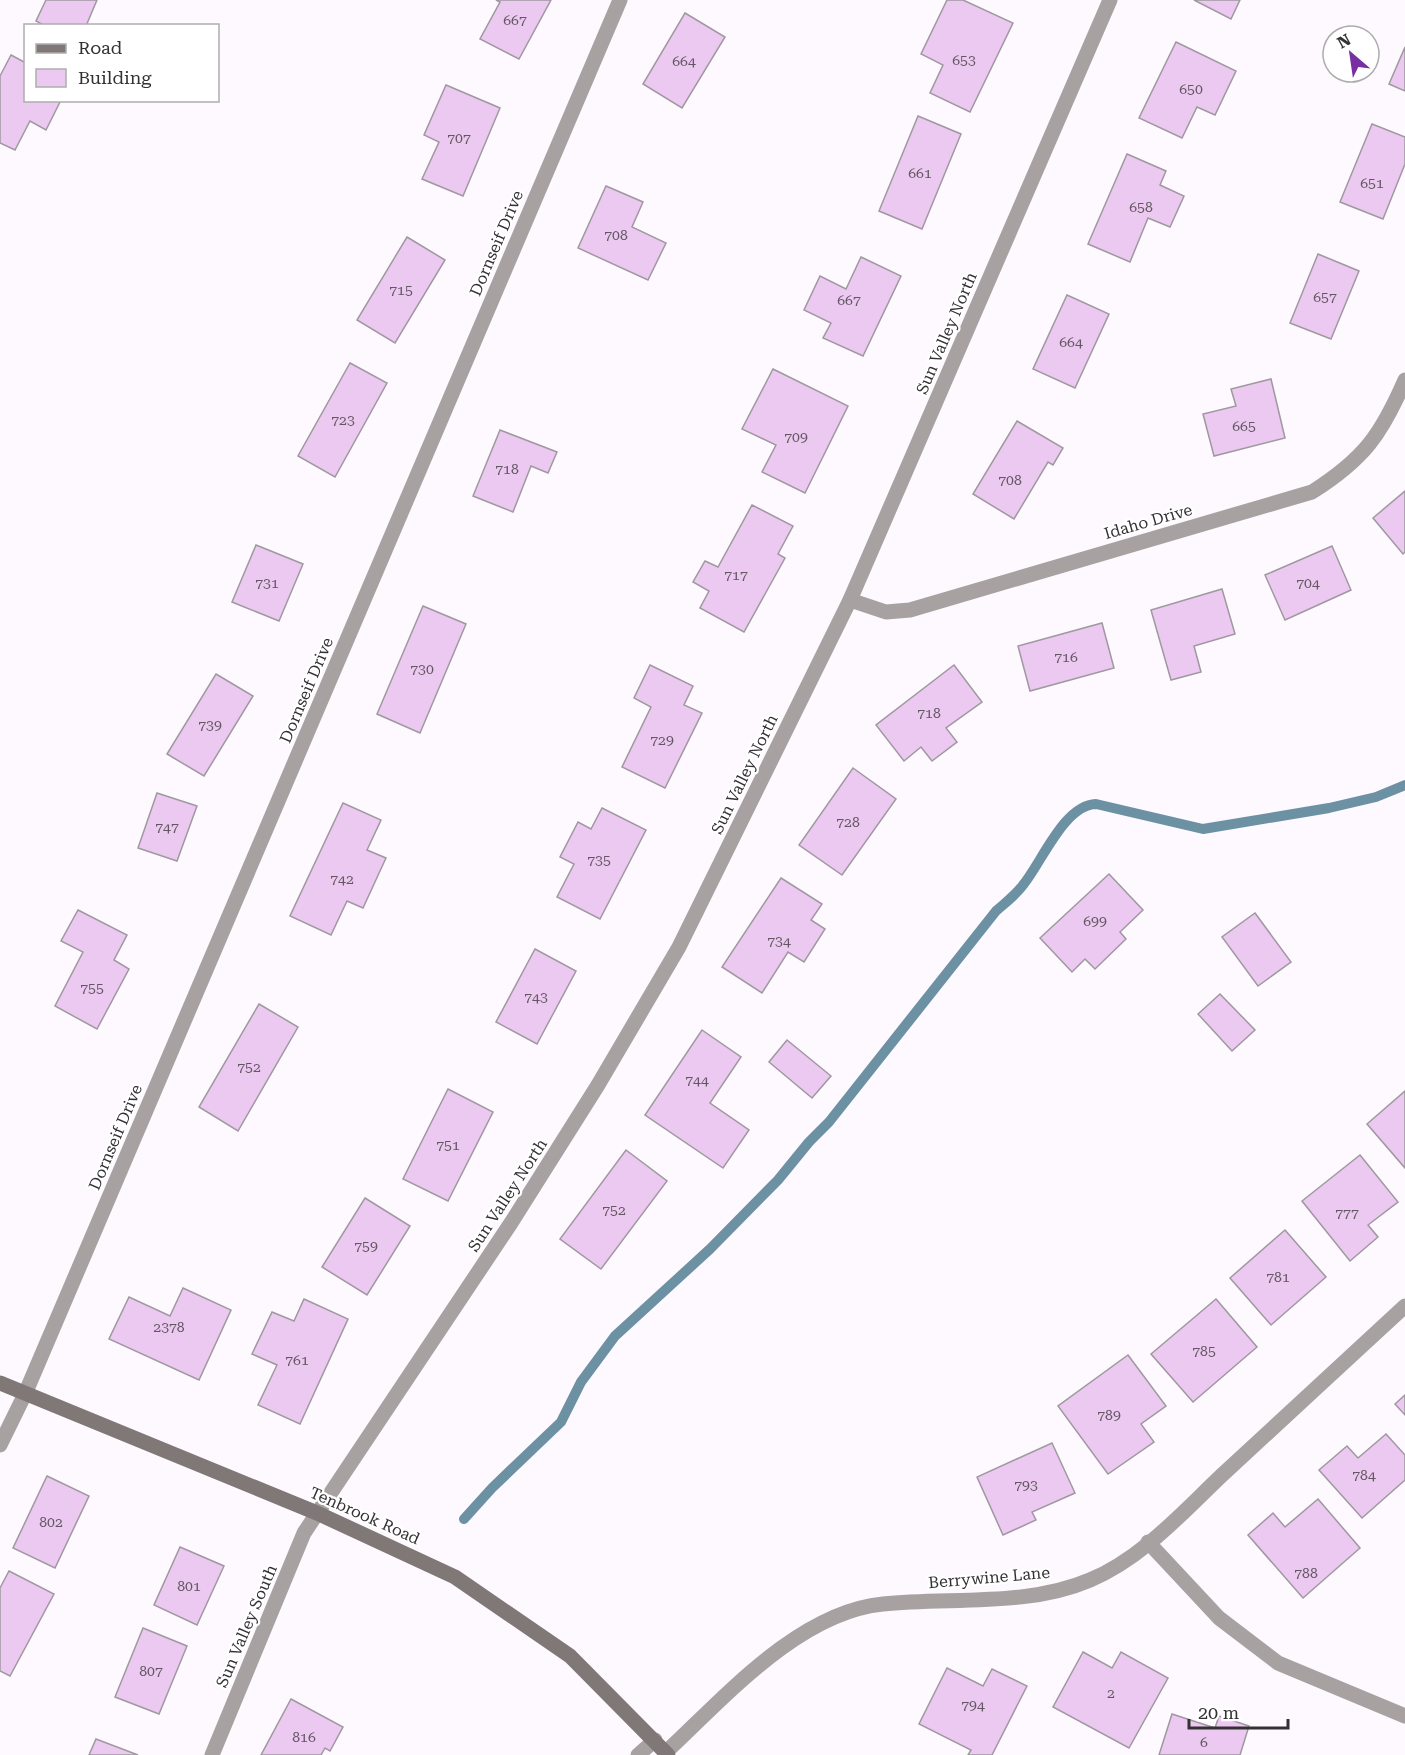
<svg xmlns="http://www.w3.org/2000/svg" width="1405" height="1755" viewBox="0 0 1405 1755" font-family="'Roboto Serif',serif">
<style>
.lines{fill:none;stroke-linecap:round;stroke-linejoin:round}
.stream{stroke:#6c91a3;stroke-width:10}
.building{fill:#ecc9f0;stroke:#9f98a0;stroke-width:1.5}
.street{stroke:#a7a2a1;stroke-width:15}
.secondary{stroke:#7f7876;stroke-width:15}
.labels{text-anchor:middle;stroke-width:4.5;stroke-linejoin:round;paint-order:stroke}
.number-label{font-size:14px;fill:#625763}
.street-label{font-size:16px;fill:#343134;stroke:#fff}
</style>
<rect width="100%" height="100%" fill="#fef8ff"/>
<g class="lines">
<!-- stream -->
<path class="stream" d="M464,1519l28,-31 69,-66 20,-40 34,-46 95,-87 68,-69 31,-38 20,-20 167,-211c9,-8 20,-16 27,-26 19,-23 41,-80 73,-81l107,25 126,-21 47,-11 29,-12"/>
</g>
<!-- building -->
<g class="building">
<polygon points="46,0 97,0 86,26 45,26 36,21"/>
<polygon points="496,0 551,0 519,59 480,39 500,2"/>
<polygon points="947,0 963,0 1013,23 970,112 930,93 943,65 921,54"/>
<polygon points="1194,0 1240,0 1231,19"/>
<polygon points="685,13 725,37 682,108 643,84"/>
<polygon points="1176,42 1236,71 1215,115 1197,107 1182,138 1139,118"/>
<polygon points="1405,47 1405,91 1389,84"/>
<polygon points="11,55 26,63 26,100 61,100 46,130 30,121 15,150 0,143 0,76"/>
<polygon points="446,85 500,108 463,196 422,179 439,142 424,135"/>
<polygon points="918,116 961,134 922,229 879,211"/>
<polygon points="1372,124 1405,137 1405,164 1383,219 1340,202"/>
<polygon points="1127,154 1166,171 1160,185 1184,196 1170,227 1148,218 1130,262 1088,244"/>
<polygon points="606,186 643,202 632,227 666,243 648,280 578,248"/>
<polygon points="407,237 445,260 395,343 357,320"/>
<polygon points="1318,254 1359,271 1331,339 1290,323"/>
<polygon points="861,257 901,276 863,356 823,338 831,323 804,310 820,276 846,289"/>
<polygon points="1067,295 1109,314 1075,388 1033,369"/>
<polygon points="350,363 387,383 335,477 298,456"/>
<polygon points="773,369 848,406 805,493 762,472 776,445 742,429"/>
<polygon points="1271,379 1285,438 1214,456 1203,414 1236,406 1231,389"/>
<polygon points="1017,421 1063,448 1053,465 1048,462 1014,519 973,494"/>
<polygon points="500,430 557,452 548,473 531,466 513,512 473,496"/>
<polygon points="1405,491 1405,552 1403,554 1373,518"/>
<polygon points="752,505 793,526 778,554 785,558 744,632 700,608 709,591 693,582 705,561 718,567"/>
<polygon points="256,545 303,564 279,621 232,602"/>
<polygon points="1332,546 1351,590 1285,620 1265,575"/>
<polygon points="1222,589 1235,634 1194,646 1201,672 1171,680 1151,610"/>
<polygon points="423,606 466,624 420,733 377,714"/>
<polygon points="1102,623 1114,668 1030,691 1018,646"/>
<polygon points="650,665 693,686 684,705 702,713 665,788 622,767 651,707 634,698"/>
<polygon points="954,665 982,702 946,728 957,742 932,761 921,747 904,761 876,725"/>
<polygon points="216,674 253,696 204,776 167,754"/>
<polygon points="853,768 896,799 842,875 799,845"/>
<polygon points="157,793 197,806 177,861 138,848"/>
<polygon points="343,803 381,820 367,850 386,858 363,908 347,901 331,935 290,916"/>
<polygon points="602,808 646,830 600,919 557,897 574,864 560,857 578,822 591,829"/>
<polygon points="1109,874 1143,910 1120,932 1126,939 1095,969 1085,959 1072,972 1040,938"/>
<polygon points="781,878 822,904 811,920 825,929 804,962 788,952 762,993 722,967"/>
<polygon points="78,910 127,935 114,960 129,969 97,1029 55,1006 83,952 61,941"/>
<polygon points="1255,913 1291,962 1258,986 1222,937"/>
<polygon points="535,949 576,971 537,1044 496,1022"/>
<polygon points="1220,994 1255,1030 1232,1051 1198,1014"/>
<polygon points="259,1004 298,1027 238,1131 199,1107"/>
<polygon points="702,1030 741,1057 710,1103 749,1130 723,1168 645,1115"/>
<polygon points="787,1040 831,1076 812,1098 769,1062"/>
<polygon points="448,1089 493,1112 448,1201 403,1179"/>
<polygon points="1405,1091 1405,1168 1367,1124"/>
<polygon points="626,1150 667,1181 601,1269 560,1239"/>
<polygon points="1360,1155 1398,1202 1368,1225 1378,1237 1350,1261 1302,1201"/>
<polygon points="365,1198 410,1226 367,1295 322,1267"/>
<polygon points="1285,1230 1326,1277 1271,1325 1230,1278"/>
<polygon points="183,1288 231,1310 199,1380 109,1339 129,1297 170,1316"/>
<polygon points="304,1299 348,1319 300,1424 258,1405 277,1365 252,1354 272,1312 294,1321"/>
<polygon points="1216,1299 1257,1347 1193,1402 1151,1354"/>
<polygon points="1128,1355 1166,1406 1141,1424 1154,1442 1108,1474 1058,1406"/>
<polygon points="1405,1395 1405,1415 1395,1404"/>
<polygon points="1386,1434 1405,1455 1405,1480 1362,1518 1319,1470 1347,1446 1358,1458"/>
<polygon points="1052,1443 1075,1493 1032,1512 1036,1520 1003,1535 977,1477"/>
<polygon points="47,1476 89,1496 55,1568 13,1548"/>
<polygon points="1318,1499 1360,1548 1303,1598 1248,1535 1273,1513 1285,1527"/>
<polygon points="180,1547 224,1566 197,1625 154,1605"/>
<polygon points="9,1571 54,1594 10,1676 0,1671 0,1588"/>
<polygon points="143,1628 187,1646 159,1714 115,1697"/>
<polygon points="1083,1652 1112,1668 1121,1652 1168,1678 1129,1748 1053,1707"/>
<polygon points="947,1668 983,1686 992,1669 1027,1686 992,1755 968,1755 971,1750 919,1724"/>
<polygon points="291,1699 343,1727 330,1751 325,1748 321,1755 261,1755"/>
<polygon points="1172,1714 1215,1728 1219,1716 1249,1726 1240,1755 1159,1755"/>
<polygon points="96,1739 138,1755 89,1755"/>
</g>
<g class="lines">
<!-- street -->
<g class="street">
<path d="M850,600l36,12 24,-2 402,-118c52,-33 69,-57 93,-112"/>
<polyline points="0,1445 25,1394 620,0"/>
<polyline points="1148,1542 1219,1618 1278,1663 1405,1716"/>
<path d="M666,1752c58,-54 133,-140 217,-148 68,-7 144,3 207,-24 51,-21 92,-67 131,-104 61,-57 123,-113 184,-170"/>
<polyline points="212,1755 304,1533 511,1223 598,1085 679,947 850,600 1110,0"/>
<polyline points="638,1755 655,1740"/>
</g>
<!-- secondary -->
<polyline class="secondary" points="0,1383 317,1513 455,1577 570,1656 668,1755"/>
</g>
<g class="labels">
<!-- number labels -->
<g class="number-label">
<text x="515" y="25">667</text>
<text x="964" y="65">653</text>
<text x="684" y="66">664</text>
<text x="1191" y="94">650</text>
<text x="459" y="143">707</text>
<text x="920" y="178">661</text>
<text x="1372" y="188">651</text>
<text x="1141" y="212">658</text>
<text x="616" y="240">708</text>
<text x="401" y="295">715</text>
<text x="1325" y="302">657</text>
<text x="849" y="305">667</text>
<text x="1071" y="347">664</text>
<text x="343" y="425">723</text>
<text x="1244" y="431">665</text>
<text x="796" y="442">709</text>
<text x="507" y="474">718</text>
<text x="1010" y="485">708</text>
<text x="736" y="580">717</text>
<text x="267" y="588">731</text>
<text x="1308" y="588">704</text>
<text x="1066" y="662">716</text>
<text x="422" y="674">730</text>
<text x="929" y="718">718</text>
<text x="210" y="730">739</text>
<text x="662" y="745">729</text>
<text x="848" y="827">728</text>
<text x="167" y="832">747</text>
<text x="599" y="865">735</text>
<text x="342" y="884">742</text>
<text x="1095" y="926">699</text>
<text x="779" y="946">734</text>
<text x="92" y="993">755</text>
<text x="536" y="1002">743</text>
<text x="249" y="1072">752</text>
<text x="697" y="1085">744</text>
<text x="448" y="1150">751</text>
<text x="614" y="1215">752</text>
<text x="1347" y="1218">777</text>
<text x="366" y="1251">759</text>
<text x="1278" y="1282">781</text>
<text x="169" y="1332">2378</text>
<text x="1204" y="1356">785</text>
<text x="297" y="1365">761</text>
<text x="1109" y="1420">789</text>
<text x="1364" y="1480">784</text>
<text x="1026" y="1490">793</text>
<text x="51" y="1527">802</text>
<text x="1306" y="1578">788</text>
<text x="189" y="1591">801</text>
<text x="151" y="1676">807</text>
<text x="1111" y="1698">2</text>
<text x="973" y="1710">794</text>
<text x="304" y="1742">816</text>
<text x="1204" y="1747">6</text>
</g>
<!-- street labels -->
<g class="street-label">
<text transform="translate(496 243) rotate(-67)" y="6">Dornseif Drive</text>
<text transform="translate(946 333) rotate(-67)" y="6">Sun Valley North</text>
<text transform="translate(1148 521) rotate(-16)" y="6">Idaho Drive</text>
<text transform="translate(306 690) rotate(-67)" y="6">Dornseif Drive</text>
<text transform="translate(744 774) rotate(-64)" y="6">Sun Valley North</text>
<text transform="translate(115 1137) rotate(-67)" y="6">Dornseif Drive</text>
<text transform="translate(507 1195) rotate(-57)" y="6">Sun Valley North</text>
<text transform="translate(365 1515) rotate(24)" y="6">Tenbrook Road</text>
<text transform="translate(989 1577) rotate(-5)" y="6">Berrywine Lane</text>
<text transform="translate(246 1626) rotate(-67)" y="6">Sun Valley South</text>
</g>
</g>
<!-- legend -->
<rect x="24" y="24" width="195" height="78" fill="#ffffff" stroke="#aeadae" stroke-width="1.5"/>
<rect x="36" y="44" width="30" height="9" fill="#7f7876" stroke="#aeadae" stroke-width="1.5"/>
<text x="78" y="54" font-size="18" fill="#343134">Road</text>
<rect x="36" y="69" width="30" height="18" fill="#ecc9f0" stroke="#aeadae" stroke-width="1.5"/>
<text x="78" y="84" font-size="18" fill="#343134">Building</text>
<!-- north arrow -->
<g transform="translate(1351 54) rotate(331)"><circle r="28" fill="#ffffff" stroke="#aeadae" stroke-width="1.5"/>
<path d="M0-4.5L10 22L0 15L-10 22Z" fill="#772fa2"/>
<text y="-9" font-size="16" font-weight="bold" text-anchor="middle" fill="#343134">N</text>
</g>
<!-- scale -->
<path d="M1189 1719v9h99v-9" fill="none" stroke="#343134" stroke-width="3"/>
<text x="1198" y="1719" font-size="18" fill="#343134" stroke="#ffffff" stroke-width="4.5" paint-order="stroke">20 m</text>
</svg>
